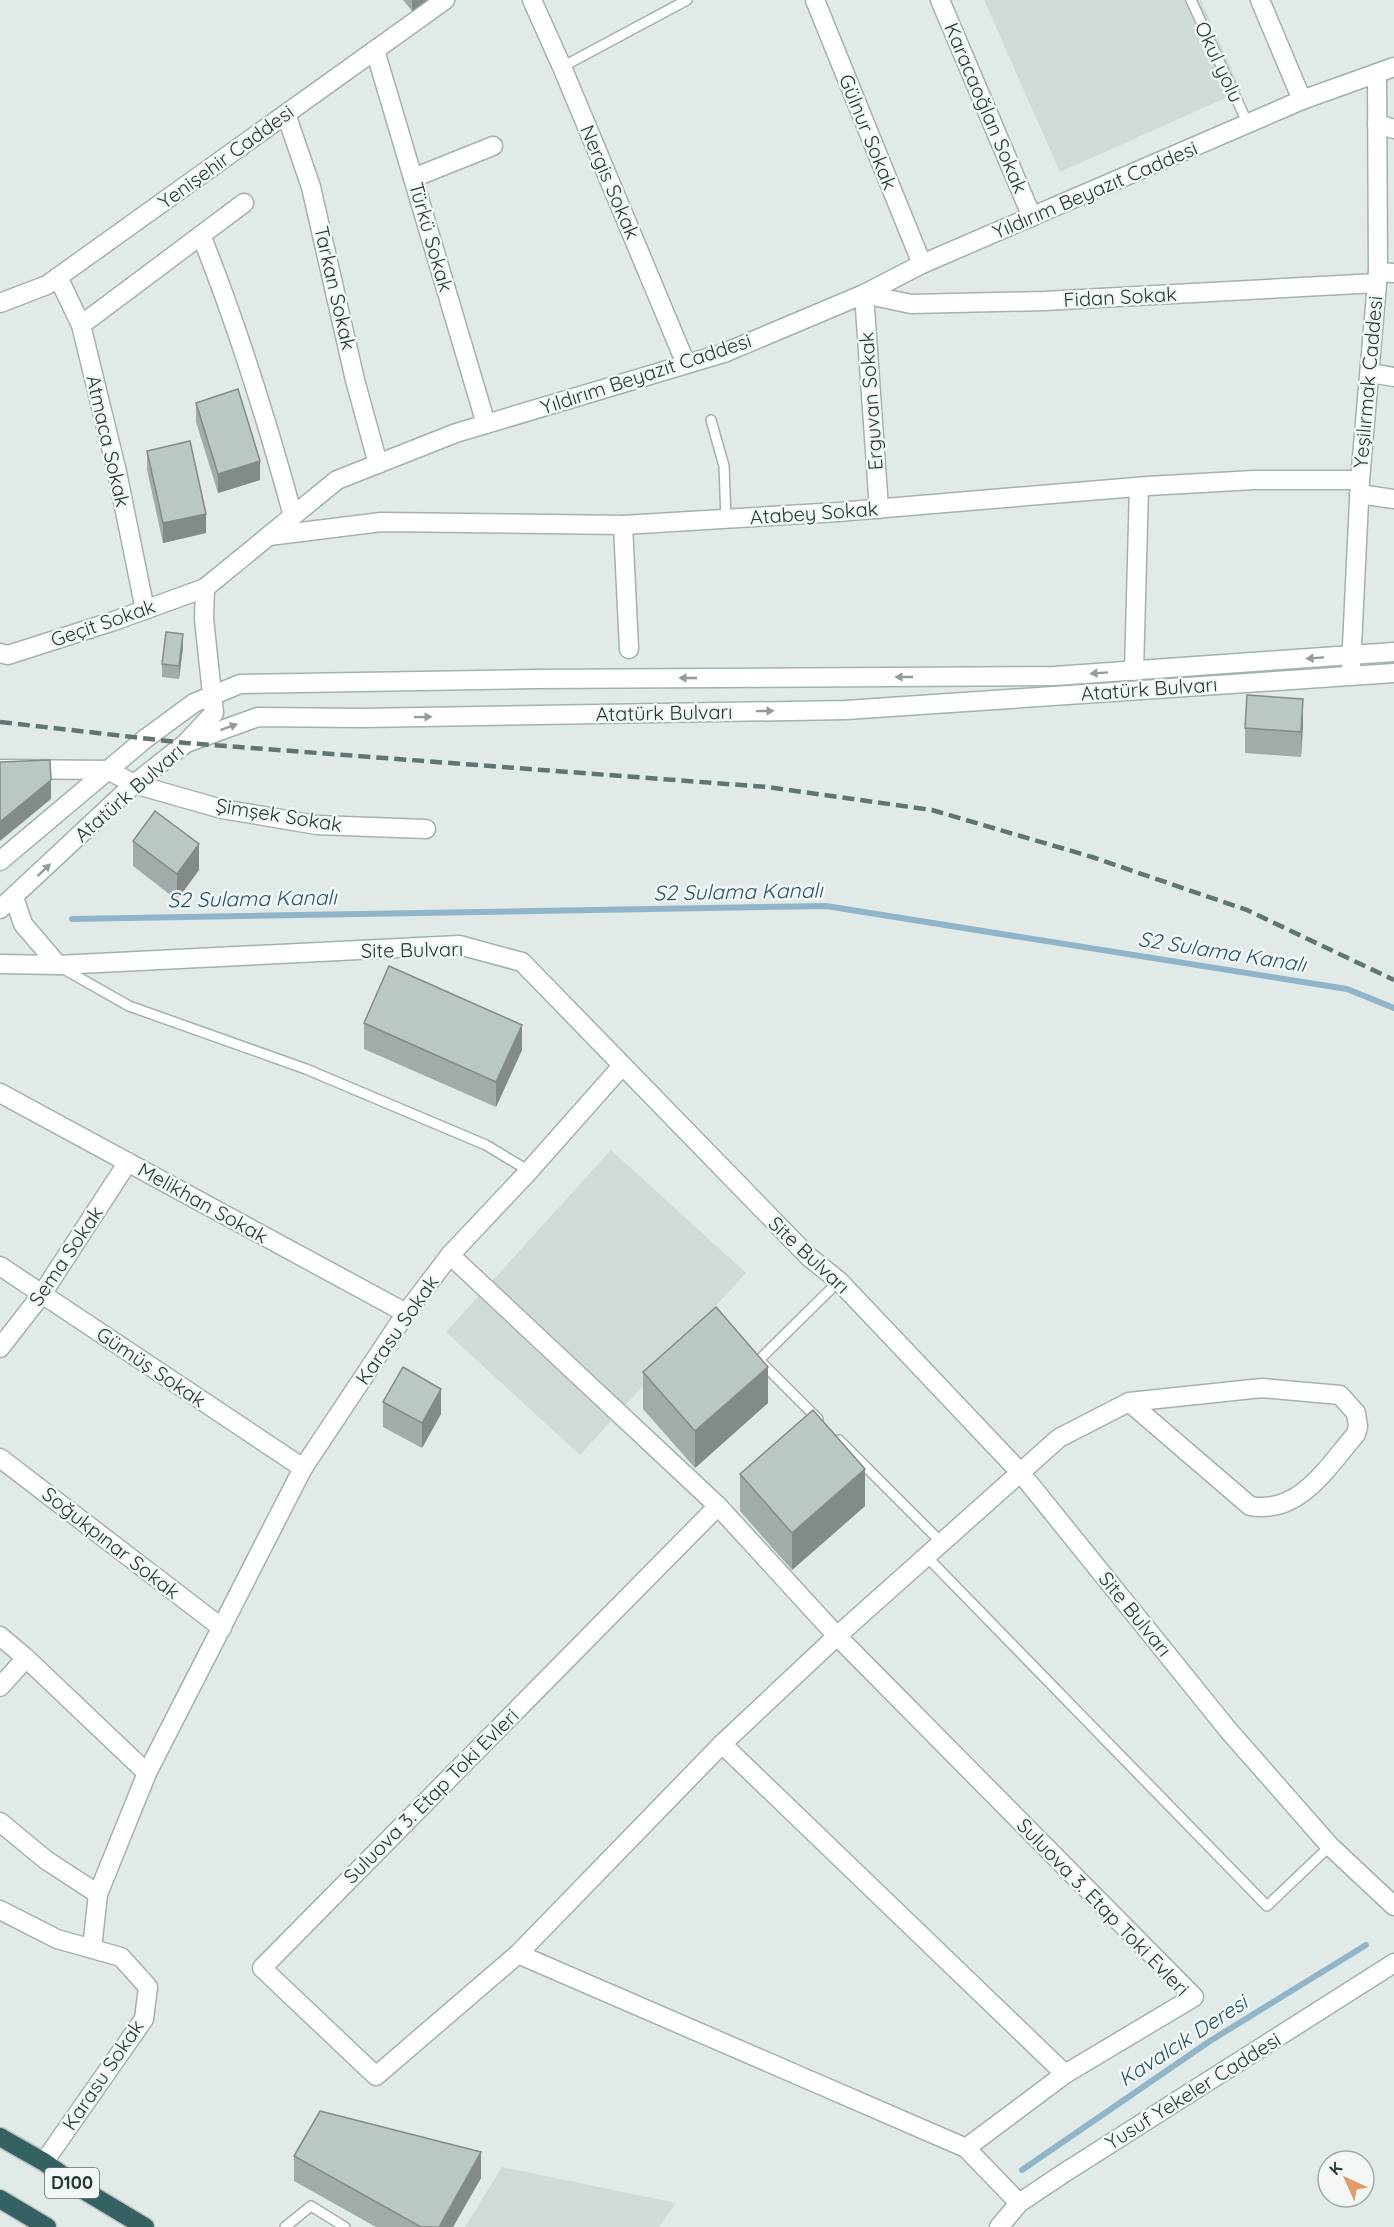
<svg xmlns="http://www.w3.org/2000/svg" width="1394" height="2227" viewBox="0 0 1394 2227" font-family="Quicksand,sans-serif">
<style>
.built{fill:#d0dad7}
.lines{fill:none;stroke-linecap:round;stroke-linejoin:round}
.stream{stroke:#90b5c9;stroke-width:6}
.lane-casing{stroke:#a5b1af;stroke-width:12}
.street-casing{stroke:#a5b1af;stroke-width:21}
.secondary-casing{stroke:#9fb2ae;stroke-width:21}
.highway-casing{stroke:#bdc4c3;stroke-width:21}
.lane{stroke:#fff;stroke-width:9}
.street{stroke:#fff;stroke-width:18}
.secondary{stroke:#fff;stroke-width:18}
.highway{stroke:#346161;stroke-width:18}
.rail{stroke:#5f7473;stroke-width:4.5;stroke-dasharray:12 6;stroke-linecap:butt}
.wall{fill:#a1aba9}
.shaded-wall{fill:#838b89}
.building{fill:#bbc7c4;stroke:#838b89;stroke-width:1.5}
.oneway{fill:#929c9b}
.labels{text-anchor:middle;stroke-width:5;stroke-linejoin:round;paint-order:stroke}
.shield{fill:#f2f7f5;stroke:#627270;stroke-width:1.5}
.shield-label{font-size:18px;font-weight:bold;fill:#243937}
.street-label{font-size:20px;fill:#243937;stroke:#f2f7f5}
.water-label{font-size:21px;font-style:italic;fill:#26546d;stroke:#f2f7f5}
</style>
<rect width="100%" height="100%" fill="#e2eae8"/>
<!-- built -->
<g class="built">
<polygon points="984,0 1201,0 1241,91 1060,172"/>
<polygon points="611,1150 746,1273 580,1455 446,1332"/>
<polygon points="502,2167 676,2203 659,2227 465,2227"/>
</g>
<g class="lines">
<!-- stream -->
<g class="stream">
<polyline points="72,919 826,906 1347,989 1394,1008"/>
<polyline points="1022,2170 1210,2041 1366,1945"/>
</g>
<!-- lane casing -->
<g class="lane-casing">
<g id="lane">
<polyline points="1191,0 1248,124"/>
<polyline points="562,67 687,0"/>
<polyline points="711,420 724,466 726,519"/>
<polyline points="62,968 129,1006 306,1069 486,1145 529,1171"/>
<polyline points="818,1419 759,1360 839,1281"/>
<polyline points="839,1440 942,1543"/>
<polyline points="927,1557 1267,1906 1330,1846"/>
<polyline points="285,2227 311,2206 345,2227"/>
</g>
</g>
<!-- street casing -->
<g class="street-casing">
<g id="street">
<polyline points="532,0 562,67 686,364"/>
<polyline points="815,0 922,264"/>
<polyline points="940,0 1032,217"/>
<polyline points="1260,0 1302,100"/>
<polyline points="375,50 486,424"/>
<polyline points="286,114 311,187 355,380 378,464"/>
<polyline points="1377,124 1394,129"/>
<polyline points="413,178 493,146"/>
<path d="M201,235c37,92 66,186 92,281"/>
<polyline points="1378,272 1394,273"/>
<polyline points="58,277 81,325 117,472 145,610"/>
<polyline points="0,303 47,285 445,0"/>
<polyline points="81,325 244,203"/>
<polyline points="1370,373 1394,377"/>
<polyline points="1359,494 1394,499"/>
<polyline points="879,509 864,294 911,304 1044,301 1377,283"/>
<polyline points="623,525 629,649"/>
<polyline points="269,536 381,522 623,525 838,512 1148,486 1254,480 1360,480"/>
<polyline points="0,653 8,655 114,621 205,588"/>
<polyline points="1134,671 1139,487"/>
<polyline points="134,784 222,809 317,825 426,829"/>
<polyline points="0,1093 406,1313"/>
<polyline points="450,1255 718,1506 837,1636 1194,1997 1065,2074 966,2148 518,1954"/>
<polyline points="0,1266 303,1468"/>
<polyline points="0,1348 42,1294 128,1162"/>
<polyline points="0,1458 222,1628"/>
<path d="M718,1506l-456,462 114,108 142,-122 204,-210 115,-108 222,-198 70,-36 133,-14 78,7 16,18 2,13 -2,8c-28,32 -56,81 -106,72l-121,-104"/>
<polyline points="0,1636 26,1658 0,1687"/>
<polyline points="26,1658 147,1773"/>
<polyline points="722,1744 1065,2074"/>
<polyline points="0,1822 46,1860 98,1894"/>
<polyline points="0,1910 57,1939 121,1957 148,1987 144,2019 44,2162"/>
<polyline points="92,1948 98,1894 147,1773 303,1468 406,1313 450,1255 529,1171 622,1066"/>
<polyline points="966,2148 1019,2203"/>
</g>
</g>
<!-- secondary casing -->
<g class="secondary-casing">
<g id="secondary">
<polyline points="1351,667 1360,480 1378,272 1377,73"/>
<polyline points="186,743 214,713 204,619 205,588 337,480 456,433 724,353 864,294 922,264 1302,100 1394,67"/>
<polyline points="0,769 108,770 134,784"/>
<polyline points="0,861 145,739 194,703 240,684 533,679 1055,676 1394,652"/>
<polyline points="14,897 23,924 58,965"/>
<polyline points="0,909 134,784 186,743 258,717 362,718 846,710 1394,673"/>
<polyline points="0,964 58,965 459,945 522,962 809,1257 839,1281 1020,1472 1229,1731 1330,1846 1394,1906"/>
<polyline points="999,2227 1019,2203 1064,2173 1394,1963"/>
</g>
</g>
<!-- highway casing -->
<g class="highway-casing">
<g id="highway">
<polyline points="0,2137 44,2162 85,2191 145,2227"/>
<polyline points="0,2199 47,2227"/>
</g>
</g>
<!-- lane -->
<use href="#lane" class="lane"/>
<!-- street -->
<use href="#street" class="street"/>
<!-- secondary -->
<use href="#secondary" class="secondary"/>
<!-- highway -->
<use href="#highway" class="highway"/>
<!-- rail -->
<polyline class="rail" points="0,722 186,743 767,787 932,810 1092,857 1247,910 1394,980"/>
</g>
<!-- wall -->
<g class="wall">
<polygon points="403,0 427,0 412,11"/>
<polygon points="196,403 260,480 218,493 196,422"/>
<polygon points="147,451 206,533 163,543 147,470"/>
<polygon points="183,647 179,679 162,677 162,664"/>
<polygon points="1303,725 1301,757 1245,753 1245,728"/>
<polygon points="133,841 199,870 177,900 133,866"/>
<polygon points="364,1023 522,1050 496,1107 364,1049"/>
<polygon points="643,1372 768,1403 695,1468 643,1409"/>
<polygon points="383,1402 441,1414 422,1448 383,1427"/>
<polygon points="740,1474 865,1506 792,1570 740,1511"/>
<polygon points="294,2156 481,2178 453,2227 376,2227 294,2181"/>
</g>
<!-- shaded-wall -->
<g class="shaded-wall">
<polygon points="412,0 427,0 412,11"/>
<polygon points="260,461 260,480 218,493 218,474"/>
<polygon points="206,514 206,533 163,543 163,523"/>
<polygon points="183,634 183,647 179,679 179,666"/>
<polygon points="1303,699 1303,725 1301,757 1301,732"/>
<polygon points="51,780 51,799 0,841 0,822"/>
<polygon points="199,844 199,870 177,900 177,874"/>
<polygon points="522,1025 522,1050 496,1107 496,1082"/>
<polygon points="768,1367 768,1403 695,1468 695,1431"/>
<polygon points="441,1389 441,1414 422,1448 422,1423"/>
<polygon points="865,1469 865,1506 792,1570 792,1533"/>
<polygon points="481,2152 481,2178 453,2227 439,2227"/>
</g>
<!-- building -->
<g class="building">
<polygon points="238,389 260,461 218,474 196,403"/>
<polygon points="190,441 206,514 163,523 147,451"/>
<polygon points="166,632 183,634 179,666 162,664"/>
<polygon points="1247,695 1303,699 1301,732 1245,728"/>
<polygon points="50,760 51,780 0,822 0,762"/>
<polygon points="155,811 199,844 177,874 133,841"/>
<polygon points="389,966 522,1025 496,1082 364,1023"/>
<polygon points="716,1307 768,1367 695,1431 643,1372"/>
<polygon points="403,1367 441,1389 422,1423 383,1402"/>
<polygon points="813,1410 865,1469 792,1533 740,1474"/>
<polygon points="320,2111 481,2152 439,2227 421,2227 294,2156"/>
</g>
<!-- one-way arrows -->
<defs><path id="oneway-solid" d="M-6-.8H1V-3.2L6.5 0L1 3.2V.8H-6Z" transform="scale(1.5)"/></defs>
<g class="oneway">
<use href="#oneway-solid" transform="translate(1315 658) rotate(176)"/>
<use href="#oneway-solid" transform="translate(1099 673) rotate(176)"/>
<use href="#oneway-solid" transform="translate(904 677) rotate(180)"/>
<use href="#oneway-solid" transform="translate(688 678) rotate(180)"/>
<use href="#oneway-solid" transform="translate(765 711) rotate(-1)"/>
<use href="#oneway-solid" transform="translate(423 717) rotate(-1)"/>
<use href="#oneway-solid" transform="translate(229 727) rotate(-20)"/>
<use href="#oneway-solid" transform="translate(44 870) rotate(-43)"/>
</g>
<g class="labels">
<!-- shield labels -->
<rect class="shield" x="45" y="2168" width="54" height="30" rx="4.5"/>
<g class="shield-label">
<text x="72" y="2189">D100</text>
</g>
<!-- street labels -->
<g class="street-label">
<text transform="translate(1219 62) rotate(65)" y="7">Okul yolu</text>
<text transform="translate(986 108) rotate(67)" y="7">Karacaoğlan Sokak</text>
<text transform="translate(868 132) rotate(68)" y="7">Gülnur Sokak</text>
<text transform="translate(226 157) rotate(-36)" y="7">Yenişehir Caddesi</text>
<text transform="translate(610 182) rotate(67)" y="7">Nergis Sokak</text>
<text transform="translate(1095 190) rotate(-23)" y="7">Yıldırım Beyazıt Caddesi</text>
<text transform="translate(431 237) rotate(74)" y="7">Türkü Sokak</text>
<text transform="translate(335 288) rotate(77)" y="7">Tarkan Sokak</text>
<text transform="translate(1120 297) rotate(-3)" y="7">Fidan Sokak</text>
<text transform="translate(646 374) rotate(-18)" y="7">Yıldırım Beyazıt Caddesi</text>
<text transform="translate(1368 382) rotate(-85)" y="7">Yeşilırmak Caddesi</text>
<text transform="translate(871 401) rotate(-94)" y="7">Erguvan Sokak</text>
<text transform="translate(108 441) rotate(77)" y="7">Atmaca Sokak</text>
<text transform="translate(814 513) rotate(-4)" y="7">Atabey Sokak</text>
<text transform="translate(103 623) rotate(-19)" y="7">Geçit Sokak</text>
<text transform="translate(1149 689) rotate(-4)" y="7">Atatürk Bulvarı</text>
<text transform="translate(664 713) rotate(-1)" y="7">Atatürk Bulvarı</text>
<text transform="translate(129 793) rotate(-41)" y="7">Atatürk Bulvarı</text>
<text transform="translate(279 815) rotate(9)" y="7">Şimşek Sokak</text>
<text transform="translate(412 950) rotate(-1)" y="7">Site Bulvarı</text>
<text transform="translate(203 1203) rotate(29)" y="7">Melikhan Sokak</text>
<text transform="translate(809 1255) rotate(43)" y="7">Site Bulvarı</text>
<text transform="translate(66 1256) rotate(-56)" y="7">Sema Sokak</text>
<text transform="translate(397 1330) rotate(-55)" y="7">Karasu Sokak</text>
<text transform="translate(151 1367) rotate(34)" y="7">Gümüş Sokak</text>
<text transform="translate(111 1543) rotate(38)" y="7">Soğukpınar Sokak</text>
<text transform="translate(1135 1614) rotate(51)" y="7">Site Bulvarı</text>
<text transform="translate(431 1796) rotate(-45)" y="7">Suluova 3. Etap Toki Evleri</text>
<text transform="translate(1103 1907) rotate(46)" y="7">Suluova 3. Etap Toki Evleri</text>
<text transform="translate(103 2075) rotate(-56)" y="7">Karasu Sokak</text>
<text transform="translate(1193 2091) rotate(-32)" y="7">Yusuf Yekeler Caddesi</text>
</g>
<!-- water labels -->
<g class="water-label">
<text transform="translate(738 892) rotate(-1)" y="7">S2 Sulama Kanalı</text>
<text transform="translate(252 899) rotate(-1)" y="7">S2 Sulama Kanalı</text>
<text transform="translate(1222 952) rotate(9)" y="7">S2 Sulama Kanalı</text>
<text transform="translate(1183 2041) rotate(-33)" y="7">Kavalcık Deresi</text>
</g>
</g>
<!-- north arrow -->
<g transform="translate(1346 2179) rotate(315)"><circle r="28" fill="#f2f7f5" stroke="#a0aba9" stroke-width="1.5"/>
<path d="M0-4.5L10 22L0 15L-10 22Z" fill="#e19d69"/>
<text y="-9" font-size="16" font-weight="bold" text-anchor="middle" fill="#243937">K</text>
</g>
</svg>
